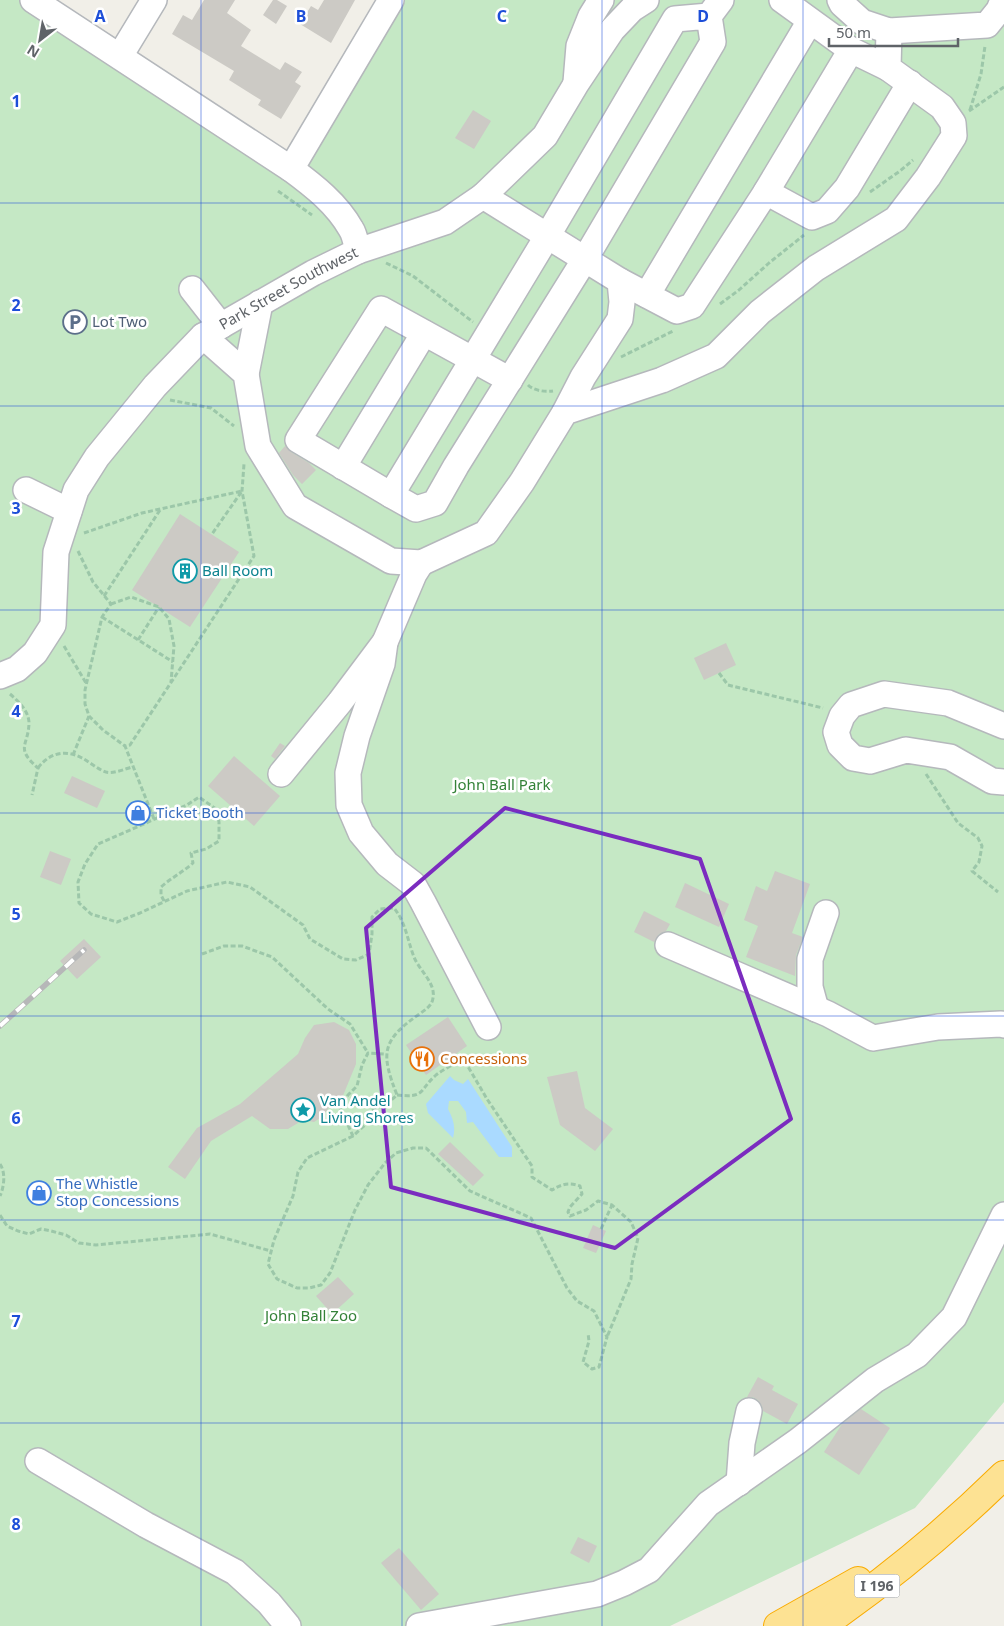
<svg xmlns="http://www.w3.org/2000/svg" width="1004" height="1626" viewBox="0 0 1004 1626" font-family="'Noto Sans',sans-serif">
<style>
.green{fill:#c5e8c5}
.water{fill:#aadaff}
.building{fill:#cccac5}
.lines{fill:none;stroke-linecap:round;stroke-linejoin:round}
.minor-casing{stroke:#b5b8bc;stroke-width:28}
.highway-casing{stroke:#f9ab00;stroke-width:30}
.path{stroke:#9cc7a9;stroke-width:3;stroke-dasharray:5 2.5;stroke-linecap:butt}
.minor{stroke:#fff;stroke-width:25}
.highway{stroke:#fde293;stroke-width:28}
.rail-casing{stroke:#b6b7b8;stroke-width:5.5}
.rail{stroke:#fff;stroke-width:4;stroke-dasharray:11;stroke-linecap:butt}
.marked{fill:none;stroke:#7b2cbf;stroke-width:4;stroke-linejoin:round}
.grid{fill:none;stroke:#1d4ed8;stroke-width:1;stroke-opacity:0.55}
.labels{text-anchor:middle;stroke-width:5;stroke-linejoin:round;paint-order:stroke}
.shield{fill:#fff;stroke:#8f9295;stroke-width:1}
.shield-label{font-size:14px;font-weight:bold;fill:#5f6368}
.street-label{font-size:15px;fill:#5f6368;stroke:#fff}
.service-label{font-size:15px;fill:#4e5e75;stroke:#fff;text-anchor:start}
.culture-label{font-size:15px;fill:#0d838f;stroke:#fff;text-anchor:start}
.park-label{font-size:15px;fill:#348238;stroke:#fff}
.shop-label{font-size:15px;fill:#366cbe;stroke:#fff;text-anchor:start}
.food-label{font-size:15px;fill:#c56008;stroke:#fff;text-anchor:start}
.grid-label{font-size:16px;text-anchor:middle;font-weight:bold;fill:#1d4ed8;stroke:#fff;stroke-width:5;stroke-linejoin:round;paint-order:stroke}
</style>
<rect width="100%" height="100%" fill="#f1efe8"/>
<!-- green -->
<polygon class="green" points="0,0 34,0 291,168 391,0 1004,0 1004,1402 915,1508 670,1626 0,1626"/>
<!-- water -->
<path class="water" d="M450,1076l4,4 9,4 5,-5 44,68v10h-13l-26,-35 -6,1 -1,-11 -8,-11h-9l-1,8c5,9 8,18 5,29l-25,-25 -2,-9z"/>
<!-- building -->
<g class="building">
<polygon points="204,0 235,0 227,13 251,30 241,46 280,70 285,62 302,72 295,82 301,86 281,119 258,105 261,100 229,80 234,71 172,34 183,15 192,20"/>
<polygon points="273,0 277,0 287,6 276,24 263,15"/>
<polygon points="324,0 355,0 331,43 300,24 311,6 318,10"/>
<polygon points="473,110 491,121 474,149 455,138"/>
<polygon points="285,446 291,452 309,463 316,470 302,484 293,475 279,453"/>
<polygon points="180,514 239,552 190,627 132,590"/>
<polygon points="726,643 736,665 704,680 694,658"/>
<polygon points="280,743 285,746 275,759 271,756"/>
<polygon points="234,756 280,796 254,826 208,786"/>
<polygon points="72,776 105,791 97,808 64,793"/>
<polygon points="50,851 71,859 61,885 40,877"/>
<polygon points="775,871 810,884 792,933 803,937 796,955 795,976 746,957 758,926 744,920 756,886 767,891"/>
<polygon points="685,883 729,904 719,927 675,907"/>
<polygon points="644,911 670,924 666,931 659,934 654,942 634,932"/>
<polygon points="84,939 101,957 77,979 60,961"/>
<polygon points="448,1017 467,1046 426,1075 406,1045"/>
<polygon points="334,1022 349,1030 356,1044 356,1064 342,1098 329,1107 323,1116 314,1122 303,1120 288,1129 270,1129 252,1116 211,1141 185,1179 168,1167 197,1128 240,1104 298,1054 305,1038 314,1025"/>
<polygon points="577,1071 585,1108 613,1129 595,1151 560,1125 547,1077"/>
<polygon points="450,1142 484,1175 473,1186 438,1154"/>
<polygon points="593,1225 606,1231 596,1253 583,1248"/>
<polygon points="338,1277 354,1294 332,1314 316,1296"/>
<polygon points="758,1377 774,1386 772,1390 798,1404 787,1424 763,1411 762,1406 758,1400 753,1397 747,1397"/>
<polygon points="861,1409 890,1428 859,1475 824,1452 842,1424"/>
<polygon points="578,1537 597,1546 589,1563 570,1553"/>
<polygon points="399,1548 439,1594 421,1610 381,1563"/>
</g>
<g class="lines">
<!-- minor casing -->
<g class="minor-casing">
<g id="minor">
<polyline points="782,0 851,50"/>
<polyline points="840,0 842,4 862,22 889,31 987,25 999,10 1003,0"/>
<polyline points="709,16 675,19 548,235 391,495 416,509 435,503 456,466 585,259 713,42 709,16 721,0"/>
<polyline points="120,56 154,0"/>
<polyline points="576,82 579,46 591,16 601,0"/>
<polyline points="291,169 391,0"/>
<polyline points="766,192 812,217 827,211 847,188 910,83"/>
<polyline points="483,196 620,281 622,302 620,319 583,377 565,412"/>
<polyline points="358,251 445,222 483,196 545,136 576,84 612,30 632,9 646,0"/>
<polyline points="620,281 677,311 692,306 766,192 851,50 888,68"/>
<polyline points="192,289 221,326"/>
<polyline points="647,295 810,21"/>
<polyline points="203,336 246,374 258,446 295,506 391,561 421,563 486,533 522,482 565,412 662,380 716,356 760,312 816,268 896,219 928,177 954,136 953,123 942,107 888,68 889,31"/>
<polyline points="246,374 260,303"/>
<polyline points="343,467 424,333"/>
<polyline points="26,490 69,511"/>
<polyline points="391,495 298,440 381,309 510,380"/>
<polyline points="385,642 382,664 357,736 348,773 349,805 361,833 387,864 413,884 423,902 488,1027"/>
<path id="s1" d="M0,676l17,-7 18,-16 18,-28 3,-73 20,-62 21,-33 58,-71 48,-50 110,-63 45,-22c-2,-7 -3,-16 -7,-22 -14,-25 -37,-43 -60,-60l-258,-169"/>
<polyline points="1004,726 948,703 884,694 851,705 842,716 836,732 840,745 853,758 870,761 906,750 950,757 992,781 1004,782"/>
<polyline points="281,774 340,702 385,642 414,574 421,563"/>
<polyline points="668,945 828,1014 873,1038 938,1027 1001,1024 1004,1025"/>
<polyline points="816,1009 810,987 810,959 826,913"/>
<polyline points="38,1461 146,1525 235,1572 269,1603 288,1626"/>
<polyline points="739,1483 742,1443 749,1411"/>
<polyline points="419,1626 597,1594 624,1583 649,1570 708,1504 798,1441 875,1380 917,1355 954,1317 1004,1215"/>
</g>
</g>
<!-- highway casing -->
<g class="highway-casing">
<g id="highway">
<polyline points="778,1626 858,1581"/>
<path d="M821,1626c65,-45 127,-96 183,-151"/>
</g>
</g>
<!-- path -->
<g class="path">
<polyline points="970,110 981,74 985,46"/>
<polyline points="969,111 1004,87"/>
<polyline points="278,191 312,215"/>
<polyline points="870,192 900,171 913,160"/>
<polyline points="386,263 413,276 473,322"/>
<polyline points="720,304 739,290 769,263 804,235"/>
<polyline points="621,357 673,331"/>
<path d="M528,385c6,6 18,7 25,6"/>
<polyline points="170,400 211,408 234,426"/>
<polyline points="84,533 142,513 242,491 212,534"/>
<polyline points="78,551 93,582 111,604 102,617 85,690 85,704 89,716 103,730 125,746"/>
<polyline points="104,596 160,510"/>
<polyline points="111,604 131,597 159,607 169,619 174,646 171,682"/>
<polyline points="102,617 173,662"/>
<polyline points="138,640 159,607"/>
<polyline points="64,646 86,683"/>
<polyline points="719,673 728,685 823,708"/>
<path d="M10,694c8,7 18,16 19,28 0,24 -15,25 9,46l-6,27"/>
<polyline points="73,755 89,716"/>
<path d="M38,768c11,-15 27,-19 44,-10 8,4 15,11 24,14 7,2 19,-3 26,-5"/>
<polyline points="926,774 958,823 978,838 982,846 979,862 972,871 998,892"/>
<polyline points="154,819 125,746 130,745 254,556 242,491 244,464"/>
<path d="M164,901l-3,-6v-8c10,-9 22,-15 32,-24l-2,-10 15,-4 13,-8v-19l-3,-13 -17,-12 -12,8 -89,39 -13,20 -7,18 1,21 12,11 26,8 23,-9 47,-22 40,-9 23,5 53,38 7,14 33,20 13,1 13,-6 3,-20v-17l8,-8 14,-1c12,15 13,31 20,49 5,13 22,26 19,41 -1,8 -8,12 -15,17 -37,26 -37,39 -21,80l-8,7 -18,9 -5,13 -13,12 -13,-28 8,-13 9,-9 5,-21 6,-12 17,1"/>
<polyline points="202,954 224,946 242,946 272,957 328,1009 350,1024 368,1053"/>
<path d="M397,1095c29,3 21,-4 39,-20 8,-6 19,-11 27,-17l24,41 45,67v11l20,13c10,-6 17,-8 28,-4l2,8 -12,13 -2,5 2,4 16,-6 12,-9 14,4 19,17 7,16 -6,26 -1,15 -24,58"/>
<polyline points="353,1136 307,1158 298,1172 293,1196 274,1240 268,1264 277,1279 297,1288 309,1288 321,1285 330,1273 355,1210 368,1185 385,1163 396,1153 413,1148 426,1148 470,1191 531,1218 567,1288 577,1301 594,1311 607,1337 599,1367 592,1369 583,1362 589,1341 588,1333"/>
<path d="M0,1164c6,9 4,23 0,32"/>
<polyline points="0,1215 7,1226 18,1231 29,1234 41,1229 51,1231 66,1235 79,1243 96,1245 210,1234 271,1251"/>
<polyline points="601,1229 612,1205"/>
</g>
<!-- minor -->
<use href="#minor" class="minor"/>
<!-- highway -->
<use href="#highway" class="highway"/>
<!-- rail casing -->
<g class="rail-casing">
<polyline id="rail" points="0,1026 84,950"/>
</g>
<!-- rail -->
<use href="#rail" class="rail"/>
</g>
<!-- marked area -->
<path class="marked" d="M505,808l195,51 91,260 -176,129 -224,-61 -25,-259z"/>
<!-- grid -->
<path class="grid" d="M201,0v1626M402,0v1626M602,0v1626M803,0v1626M0,203h1004M0,406h1004M0,610h1004M0,813h1004M0,1016h1004M0,1220h1004M0,1423h1004"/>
<!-- icons -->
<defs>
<g id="parking-ring" transform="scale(1.25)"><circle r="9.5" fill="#fff" stroke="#5c6f8a" stroke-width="1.5"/><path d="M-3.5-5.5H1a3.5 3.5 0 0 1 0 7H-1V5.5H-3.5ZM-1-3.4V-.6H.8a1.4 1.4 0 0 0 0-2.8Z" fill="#5c6f8a"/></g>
<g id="building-ring" transform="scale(1.25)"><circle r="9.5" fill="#fff" stroke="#0f9aa8" stroke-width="1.5"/><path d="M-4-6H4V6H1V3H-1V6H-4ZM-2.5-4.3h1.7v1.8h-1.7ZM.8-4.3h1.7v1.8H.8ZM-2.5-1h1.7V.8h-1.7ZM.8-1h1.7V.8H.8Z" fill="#0f9aa8"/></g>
<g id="shop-ring" transform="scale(1.25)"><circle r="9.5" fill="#fff" stroke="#3f7fe0" stroke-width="1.5"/><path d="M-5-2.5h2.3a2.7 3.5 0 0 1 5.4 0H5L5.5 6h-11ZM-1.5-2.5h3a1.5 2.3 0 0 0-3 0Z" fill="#3f7fe0"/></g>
<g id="restaurant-ring" transform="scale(1.25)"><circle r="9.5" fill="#fff" stroke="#e8710a" stroke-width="1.5"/><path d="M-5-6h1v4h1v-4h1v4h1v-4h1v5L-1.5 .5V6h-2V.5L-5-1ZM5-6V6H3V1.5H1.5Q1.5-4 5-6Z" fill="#e8710a"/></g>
<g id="sight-ring" transform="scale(1.25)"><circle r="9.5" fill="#fff" stroke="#0f9aa8" stroke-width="1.5"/><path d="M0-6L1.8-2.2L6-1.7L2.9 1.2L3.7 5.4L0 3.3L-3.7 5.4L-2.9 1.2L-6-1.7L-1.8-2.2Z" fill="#0f9aa8"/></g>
</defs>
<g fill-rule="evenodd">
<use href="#parking-ring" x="75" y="322"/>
<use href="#building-ring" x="185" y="571"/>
<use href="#shop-ring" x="138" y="813"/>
<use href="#restaurant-ring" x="422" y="1059"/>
<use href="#sight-ring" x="303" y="1110"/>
<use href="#shop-ring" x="39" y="1193"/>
</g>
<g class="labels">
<!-- shield labels -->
<rect class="shield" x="854.5" y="1574.5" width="45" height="23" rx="4"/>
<g class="shield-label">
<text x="877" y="1591">I 196</text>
</g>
<!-- street labels -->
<g class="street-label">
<text dy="5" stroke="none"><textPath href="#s1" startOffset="512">Park Street Southwest</textPath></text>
</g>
<!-- service labels -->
<g class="service-label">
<text x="92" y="327">Lot Two</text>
</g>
<!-- culture labels -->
<g class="culture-label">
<text x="202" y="576">Ball Room</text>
<text x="320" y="1106">Van Andel<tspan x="320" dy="17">Living Shores</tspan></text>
</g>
<!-- park labels -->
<g class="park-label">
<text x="502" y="790">John Ball Park</text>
<text x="311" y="1321">John Ball Zoo</text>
</g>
<!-- shop labels -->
<g class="shop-label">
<text x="156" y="818">Ticket Booth</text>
<text x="56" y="1189">The Whistle<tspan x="56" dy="17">Stop Concessions</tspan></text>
</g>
<!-- food labels -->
<g class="food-label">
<text x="440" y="1064">Concessions</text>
</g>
</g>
<g class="grid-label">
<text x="100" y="22">A</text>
<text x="301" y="22">B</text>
<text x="502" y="22">C</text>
<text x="703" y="22">D</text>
<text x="16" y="107">1</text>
<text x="16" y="311">2</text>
<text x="16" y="514">3</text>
<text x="16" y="717">4</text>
<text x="16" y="920">5</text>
<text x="16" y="1124">6</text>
<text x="16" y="1327">7</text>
<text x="16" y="1530">8</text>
</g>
<!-- north arrow -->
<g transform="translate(40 40) rotate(211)" stroke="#ffffff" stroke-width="4" paint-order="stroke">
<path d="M0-4L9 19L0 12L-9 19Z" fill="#5f6368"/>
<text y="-8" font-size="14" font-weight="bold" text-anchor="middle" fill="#5f6368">N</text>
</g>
<!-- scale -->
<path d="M829 38v8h129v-8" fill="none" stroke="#5f6368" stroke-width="2.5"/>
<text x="836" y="38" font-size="15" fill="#5f6368" stroke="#ffffff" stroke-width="4" paint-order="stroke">50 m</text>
</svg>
